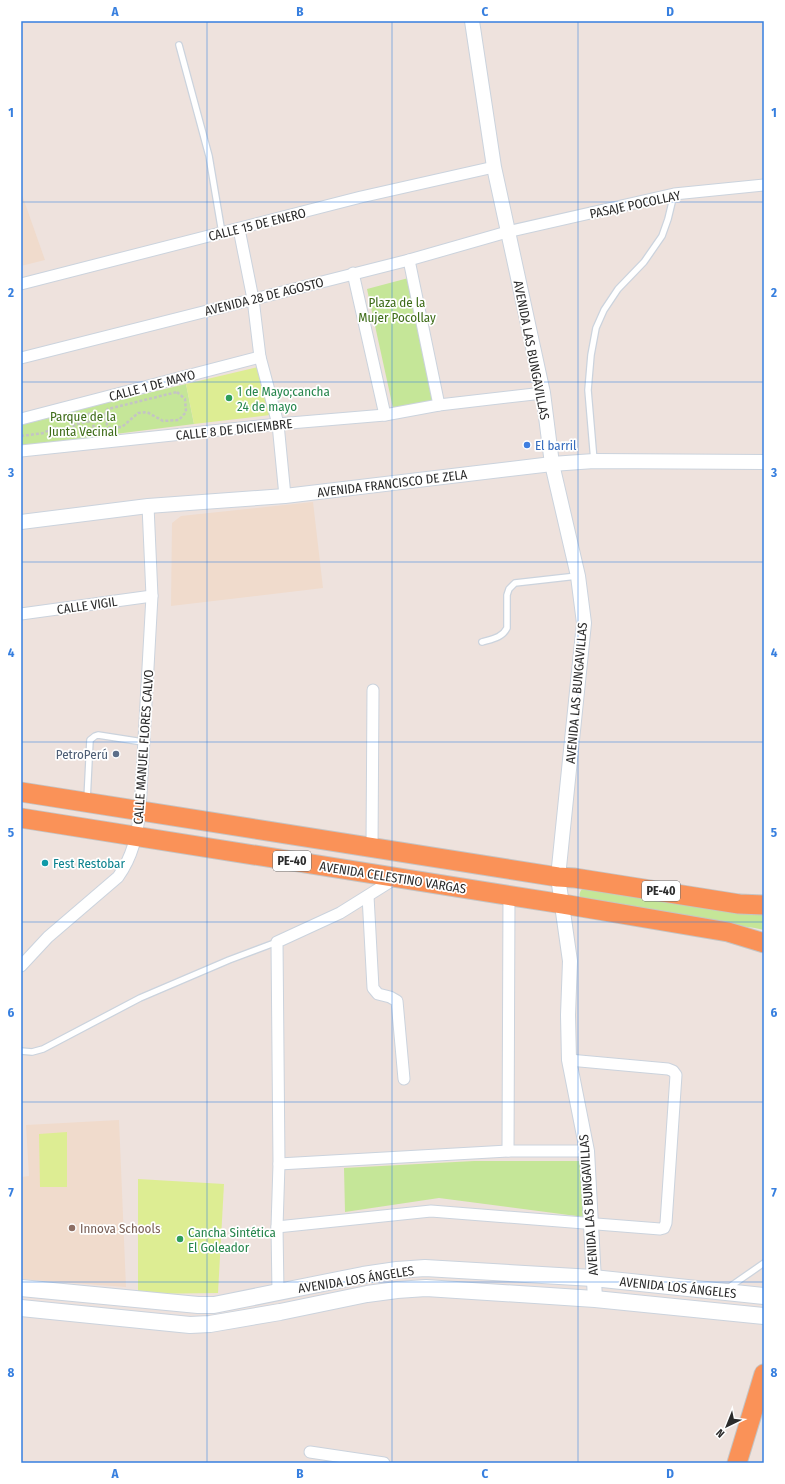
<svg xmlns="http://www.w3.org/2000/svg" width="785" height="1484" viewBox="0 0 785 1484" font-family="'Fira Sans Condensed',sans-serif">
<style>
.education{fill:#f0dbcc}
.green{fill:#c5e698}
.pitch{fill:#dded93}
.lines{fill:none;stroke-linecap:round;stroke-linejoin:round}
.service-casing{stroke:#cbd3dd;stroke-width:8}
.minor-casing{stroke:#cbd3dd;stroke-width:13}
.tertiary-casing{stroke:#cbd3dd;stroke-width:16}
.secondary-casing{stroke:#cbd3dd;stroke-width:18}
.trunk-casing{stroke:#c4c4c4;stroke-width:21}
.path{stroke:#c4c4c4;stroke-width:2.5;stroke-dasharray:3 2;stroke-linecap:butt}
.service{stroke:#fff;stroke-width:5.5}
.minor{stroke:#fff;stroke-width:11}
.tertiary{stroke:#fff;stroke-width:14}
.secondary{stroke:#fff;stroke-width:16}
.trunk{stroke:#fa9258;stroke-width:19}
.grid{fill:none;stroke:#377fdf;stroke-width:1;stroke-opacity:0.55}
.leisure-dot{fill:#2e9e5b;stroke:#fff;stroke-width:1.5}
.shop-dot{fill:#3f7fe0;stroke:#fff;stroke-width:1.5}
.service-dot{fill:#5c6f8a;stroke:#fff;stroke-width:1.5}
.culture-dot{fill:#0f9aa8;stroke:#fff;stroke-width:1.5}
.education-dot{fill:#8d6e63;stroke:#fff;stroke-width:1.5}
.labels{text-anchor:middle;stroke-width:3.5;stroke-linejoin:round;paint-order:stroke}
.shield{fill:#fff;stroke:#6b6b6b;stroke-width:1}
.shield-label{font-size:12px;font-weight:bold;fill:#2b2b2b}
.street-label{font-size:13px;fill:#2b2b2b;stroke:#fff}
.park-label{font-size:13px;fill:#3e6c18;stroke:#fff}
.leisure-label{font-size:13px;fill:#27864d;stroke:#fff;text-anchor:start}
.shop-label{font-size:13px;fill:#366cbe;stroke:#fff;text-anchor:start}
.service-label{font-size:13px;fill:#4e5e75;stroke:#fff;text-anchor:end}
.culture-label{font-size:13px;fill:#0d838f;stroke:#fff;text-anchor:start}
.education-label{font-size:13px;fill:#785e54;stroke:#fff;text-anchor:start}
.neatline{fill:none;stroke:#377fdf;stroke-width:1.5}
.grid-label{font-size:13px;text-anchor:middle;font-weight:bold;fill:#377fdf}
</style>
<rect width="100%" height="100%" fill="#eee2dd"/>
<!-- education -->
<g class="education">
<polygon points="21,192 45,260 21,266"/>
<polygon points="313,502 323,588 171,606 172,523 181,516"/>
<polygon points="119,1120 126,1287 21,1279 21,1177 29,1176 26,1125"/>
</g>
<!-- green -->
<g class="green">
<polygon points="416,276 443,402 393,408 367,289"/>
<polygon points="186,384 194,424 21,446 21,425 98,405"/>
<path d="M585,886l179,26v18l-9,-2 -169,-25c-9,-5 -8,-11 -1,-17z"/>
<polygon points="474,1161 580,1161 584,1217 439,1198 345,1212 344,1168"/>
</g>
<!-- pitch -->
<g class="pitch">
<polygon points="258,367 272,412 270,415 194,424 186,384"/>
<polygon points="67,1132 67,1187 40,1187 39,1134"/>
<polygon points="138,1179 224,1184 218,1293 138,1294"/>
</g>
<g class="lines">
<!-- service casing -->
<g class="service-casing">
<g id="service">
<polyline points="179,45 209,156 222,233"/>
<polyline points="594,461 588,390 591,355 596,328 604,310 618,289 644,262 662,236 668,219 674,194"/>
<path d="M482,642c10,-3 20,-4 25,-14v-33l2,-6 6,-6 62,-7"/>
<polyline points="87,800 90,740 95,736 98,735 143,742"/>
<polyline points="21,1051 32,1052 43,1049 140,998 229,960 277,942"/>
<polyline points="728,1288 764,1263"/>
</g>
</g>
<!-- minor casing -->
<g class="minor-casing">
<g id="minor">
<polyline points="239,229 253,299 260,357 278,424 285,496"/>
<polyline points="409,260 439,405"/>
<polyline points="353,273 385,415"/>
<polyline points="21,284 361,197 494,167"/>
<polyline points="21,358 409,260 507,232 674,194 764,185"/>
<polyline points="21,419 260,357"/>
<polyline points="21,451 278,424 385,415 439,405 543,393"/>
<polyline points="21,614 152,596"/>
<polyline points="372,848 373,690"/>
<polyline points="368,896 373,988 378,994 390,997 397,1001 404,1079"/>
<path d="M21,966l27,-29 70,-60c15,-21 19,-42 22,-66l12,-215 -4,-90"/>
<polyline points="508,1151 509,895"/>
<polyline points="279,1164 508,1151 587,1151"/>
<polyline points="277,1227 431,1211 660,1229 664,1228 666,1223 676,1075 673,1071 668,1069 569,1060"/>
<polyline points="278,1292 277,1227 279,1164 277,942 340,913 396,878"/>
<polyline points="310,1452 384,1463"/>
</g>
</g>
<!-- tertiary casing -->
<g class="tertiary-casing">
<g id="tertiary">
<polyline points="472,21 494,167 543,393 552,464 578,576 584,623 558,877 570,961 568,1015 569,1060 587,1151 595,1299"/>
<polyline points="21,522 148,506 285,496 552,464 594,461 764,462"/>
</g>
</g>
<!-- secondary casing -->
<g class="secondary-casing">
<g id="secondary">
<polyline points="21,1288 198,1305 214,1305 363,1275 397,1270 425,1268 593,1278 764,1296"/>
<polyline points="21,1308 190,1325 210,1324 280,1312 367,1294 397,1290 426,1288 595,1299 764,1316"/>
</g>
</g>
<!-- trunk casing -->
<g class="trunk-casing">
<g id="trunk">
<polyline points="21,792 558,877 575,878 739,904 764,905"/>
<polyline points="21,818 563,904 728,932 764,943"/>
<polyline points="737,1463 764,1374"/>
</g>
</g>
<!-- path -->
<g class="path">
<polygon points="177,392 185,399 186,412 179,420 163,421 147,412 138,413 122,427 110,428 107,425 105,412 108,409"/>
<polyline points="88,413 95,419 92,433"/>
<polyline points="21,436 44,433 52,428 56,428 62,430 69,430 76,424 106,418"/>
</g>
<!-- service -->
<use href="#service" class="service"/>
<!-- minor -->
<use href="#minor" class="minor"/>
<!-- tertiary -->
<use href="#tertiary" class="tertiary"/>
<!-- secondary -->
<use href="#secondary" class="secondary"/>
<!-- trunk -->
<use href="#trunk" class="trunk"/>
</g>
<!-- grid -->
<path class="grid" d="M207,21v1442M392,21v1442M578,21v1442M21,202h743M21,382h743M21,562h743M21,742h743M21,922h743M21,1102h743M21,1282h743"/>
<!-- markers -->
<g class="leisure-dot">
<circle cx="229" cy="398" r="4"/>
<circle cx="180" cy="1239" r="4"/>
</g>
<circle class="shop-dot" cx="527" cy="445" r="4"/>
<circle class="service-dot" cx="116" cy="754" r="4"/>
<circle class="culture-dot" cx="45" cy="863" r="4"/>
<circle class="education-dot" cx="72" cy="1228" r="4"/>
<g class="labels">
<!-- shield labels -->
<g class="shield">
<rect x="273" y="851" width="38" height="20" rx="3"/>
<rect x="642" y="881" width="38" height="20" rx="3"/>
</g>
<g class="shield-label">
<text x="292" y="865">PE-40</text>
<text x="661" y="895">PE-40</text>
</g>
<!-- street labels -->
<g class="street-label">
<text transform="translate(635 204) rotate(-12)" y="5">PASAJE POCOLLAY</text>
<text transform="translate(257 224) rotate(-14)" y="5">CALLE 15 DE ENERO</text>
<text transform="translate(264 296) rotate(-14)" y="5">AVENIDA 28 DE AGOSTO</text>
<text transform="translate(532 350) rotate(79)" y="5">AVENIDA LAS BUNGAVILLAS</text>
<text transform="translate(152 385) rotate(-15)" y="5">CALLE 1 DE MAYO</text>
<text transform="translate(234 429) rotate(-6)" y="5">CALLE 8 DE DICIEMBRE</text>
<text transform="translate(392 483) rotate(-7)" y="5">AVENIDA FRANCISCO DE ZELA</text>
<text transform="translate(87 605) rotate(-8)" y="5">CALLE VIGIL</text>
<text transform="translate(576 693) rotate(-85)" y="5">AVENIDA LAS BUNGAVILLAS</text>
<text transform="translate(143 747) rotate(-86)" y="5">CALLE MANUEL FLORES CALVO</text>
<text transform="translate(393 877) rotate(9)" y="5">AVENIDA CELESTINO VARGAS</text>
<text transform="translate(588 1205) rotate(-94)" y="5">AVENIDA LAS BUNGAVILLAS</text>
<text transform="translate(356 1279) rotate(-9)" y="5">AVENIDA LOS ÁNGELES</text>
<text transform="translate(678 1287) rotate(6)" y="5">AVENIDA LOS ÁNGELES</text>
</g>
<!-- park labels -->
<g class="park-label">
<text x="397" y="307">Plaza de la<tspan x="397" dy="15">Mujer Pocollay</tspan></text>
<text x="83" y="421">Parque de la<tspan x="83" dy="15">Junta Vecinal</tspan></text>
</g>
<!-- leisure labels -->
<g class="leisure-label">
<text x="237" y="396">1 de Mayo;cancha<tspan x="237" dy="15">24 de mayo</tspan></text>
<text x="188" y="1237">Cancha Sintética<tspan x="188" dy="15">El Goleador</tspan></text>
</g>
<!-- shop labels -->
<g class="shop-label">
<text x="535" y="450">El barril</text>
</g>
<!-- service labels -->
<g class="service-label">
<text x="108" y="759">PetroPerú</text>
</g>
<!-- culture labels -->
<g class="culture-label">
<text x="53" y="868">Fest Restobar</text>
</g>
<!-- education labels -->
<g class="education-label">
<text x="80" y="1233">Innova Schools</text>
</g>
</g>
<!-- border -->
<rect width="785" height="1484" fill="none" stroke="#ffffff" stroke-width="44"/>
<!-- north arrow -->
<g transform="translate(727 1426) rotate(223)" stroke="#ffffff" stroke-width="3" paint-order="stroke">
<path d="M0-3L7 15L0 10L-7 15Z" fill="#2b2b2b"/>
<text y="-6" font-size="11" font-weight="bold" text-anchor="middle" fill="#2b2b2b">N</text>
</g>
<rect x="22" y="22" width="741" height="1440" class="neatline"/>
<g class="grid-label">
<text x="115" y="16">A</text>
<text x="300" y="16">B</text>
<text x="485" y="16">C</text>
<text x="670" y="16">D</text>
<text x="11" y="117">1</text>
<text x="774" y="117">1</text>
<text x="11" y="297">2</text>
<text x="774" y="297">2</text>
<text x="11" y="477">3</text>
<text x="774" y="477">3</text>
<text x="11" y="657">4</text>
<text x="774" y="657">4</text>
<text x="11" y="837">5</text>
<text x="774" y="837">5</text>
<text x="11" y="1017">6</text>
<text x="774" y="1017">6</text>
<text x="11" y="1197">7</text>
<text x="774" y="1197">7</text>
<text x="11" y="1377">8</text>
<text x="774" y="1377">8</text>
<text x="115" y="1478">A</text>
<text x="300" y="1478">B</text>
<text x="485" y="1478">C</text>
<text x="670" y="1478">D</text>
</g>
</svg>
